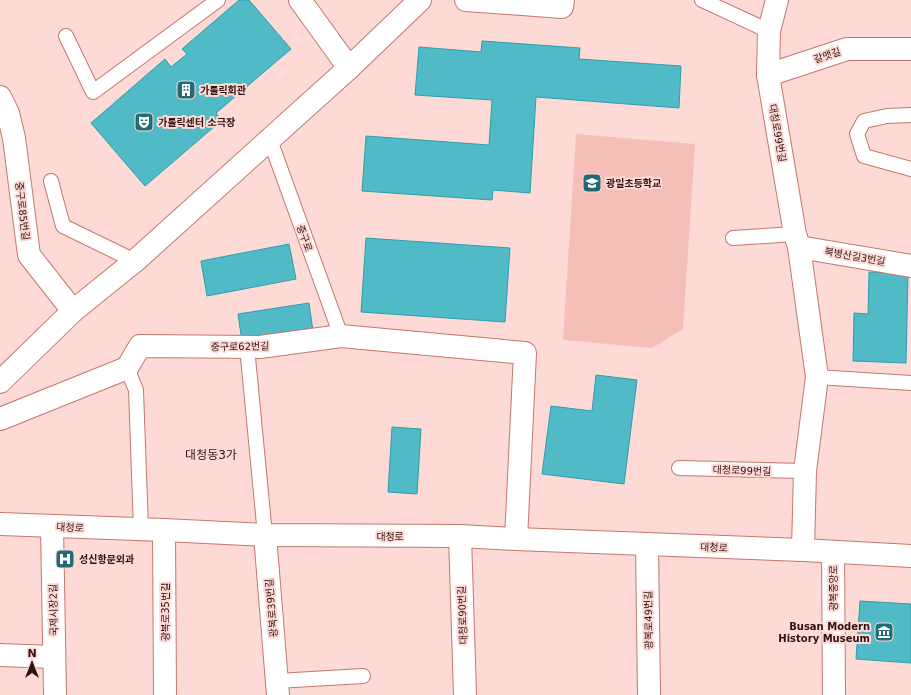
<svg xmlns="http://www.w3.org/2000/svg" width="911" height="695" viewBox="0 0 911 695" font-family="'DejaVu Sans','Noto Sans KR',sans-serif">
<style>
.green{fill:#f5bfb8}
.building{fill:#50bac7;stroke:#2d9eab}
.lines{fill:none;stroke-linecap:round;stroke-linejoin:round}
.lane-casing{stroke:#c4776f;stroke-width:16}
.street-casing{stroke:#c4776f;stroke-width:24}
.secondary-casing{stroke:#c4776f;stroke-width:24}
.lane{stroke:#fff;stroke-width:14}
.street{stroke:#fff;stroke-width:22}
.secondary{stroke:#fff;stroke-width:22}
.labels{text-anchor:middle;stroke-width:4;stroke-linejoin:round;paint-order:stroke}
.street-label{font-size:10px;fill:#301210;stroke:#fddad6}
.poi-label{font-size:10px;font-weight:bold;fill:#301210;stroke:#fddad6;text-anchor:start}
.quarter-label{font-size:12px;fill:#301210;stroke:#fddad6}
</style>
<rect width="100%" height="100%" fill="#fddad6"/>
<!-- green -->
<polygon class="green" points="576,134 695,144 683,329 652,348 563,340"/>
<!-- building -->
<g class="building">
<polygon points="239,0 249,0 291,49 216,113 222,120 145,186 91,123 165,59 171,67 187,54 182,49"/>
<polygon points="482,41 580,48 579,59 681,66 679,108 536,97 530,193 493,190 492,200 362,191 366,136 489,145 492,100 415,95 419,47 481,52"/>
<polygon points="366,238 510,248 505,322 361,312"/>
<polygon points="289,244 296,279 207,296 201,261"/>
<polygon points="869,272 908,273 906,363 853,361 854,313 868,314"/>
<polygon points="309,303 313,331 242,342 238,314"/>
<polygon points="596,375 637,380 624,484 542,474 551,406 592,411"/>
<polygon points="392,427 421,429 417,494 388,492"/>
<polygon points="860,601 911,604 911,663 856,659"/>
</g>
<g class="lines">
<!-- lane casing -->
<g class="lane-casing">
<g id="lane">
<polyline points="702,0 769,31"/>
<polyline points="66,36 93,92 218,0"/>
<polyline points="911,115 887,116 864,121 857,134 864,156 911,169"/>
<polyline points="270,140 341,336"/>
<polyline points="51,181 63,226 135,261"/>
<polyline points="733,238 795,234"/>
<polyline points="247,347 265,535"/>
<polyline points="127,368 136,390 141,530"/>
<polyline points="817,377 911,383"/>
<polyline points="679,468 805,471"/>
<polyline points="277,681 363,676"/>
</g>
</g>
<!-- street casing -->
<g class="street-casing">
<g id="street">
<polyline points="300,0 349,68"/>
<polyline points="466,0 562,7 563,0"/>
<polyline points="777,0 769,31 768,75 795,234 799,247 817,377 805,471 803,550"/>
<polyline points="768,75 847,49 911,49"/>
<polyline points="0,97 8,113 14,138 29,255 73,311"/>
<polyline points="799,247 911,266"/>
<polyline points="0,419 127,368 140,346 260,347 341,336 525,353 516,539"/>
<polyline points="52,526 55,695"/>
<polyline points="164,530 165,695"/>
<polyline points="265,535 278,695"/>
<polyline points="460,536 465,695"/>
<polyline points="647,544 649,695"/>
<polyline points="0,655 53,657"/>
</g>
</g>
<!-- secondary casing -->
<g class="secondary-casing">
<g id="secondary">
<polyline points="0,382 73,311 135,261 349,68 420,0"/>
<polyline points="0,524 164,530 265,535 460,536 516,539 803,550 911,556"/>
<polyline points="833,552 834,695"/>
</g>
</g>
<!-- lane -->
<use href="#lane" class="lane"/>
<!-- street -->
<use href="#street" class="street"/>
<!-- secondary -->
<use href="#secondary" class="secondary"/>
</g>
<!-- icons -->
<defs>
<g id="building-square" transform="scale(1)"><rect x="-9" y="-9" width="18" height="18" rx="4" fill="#206b74" stroke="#fddad6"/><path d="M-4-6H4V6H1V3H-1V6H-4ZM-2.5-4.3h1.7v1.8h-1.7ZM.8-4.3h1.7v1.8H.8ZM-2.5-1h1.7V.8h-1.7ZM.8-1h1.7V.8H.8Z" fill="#fff"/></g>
<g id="theatre-square" transform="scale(1)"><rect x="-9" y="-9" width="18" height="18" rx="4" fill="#206b74" stroke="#fddad6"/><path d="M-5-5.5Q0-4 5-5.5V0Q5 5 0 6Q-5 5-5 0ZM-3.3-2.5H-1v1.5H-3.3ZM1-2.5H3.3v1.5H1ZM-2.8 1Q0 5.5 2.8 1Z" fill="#fff"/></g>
<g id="school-square" transform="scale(1)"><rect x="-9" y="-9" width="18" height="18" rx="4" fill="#206b74" stroke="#fddad6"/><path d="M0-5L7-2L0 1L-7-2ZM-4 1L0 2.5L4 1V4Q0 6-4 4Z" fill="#fff"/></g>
<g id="hospital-square" transform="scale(1)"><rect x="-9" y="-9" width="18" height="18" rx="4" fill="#206b74" stroke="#fddad6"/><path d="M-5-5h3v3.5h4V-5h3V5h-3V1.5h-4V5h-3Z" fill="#fff"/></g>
<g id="museum-square" transform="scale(1)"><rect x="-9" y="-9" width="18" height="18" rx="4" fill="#206b74" stroke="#fddad6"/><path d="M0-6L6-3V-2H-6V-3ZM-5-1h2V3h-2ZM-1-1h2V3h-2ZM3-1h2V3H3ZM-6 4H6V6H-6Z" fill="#fff"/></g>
</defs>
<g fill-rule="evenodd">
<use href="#building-square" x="186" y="90"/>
<use href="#theatre-square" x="144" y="122"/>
<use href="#school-square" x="592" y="183"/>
<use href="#hospital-square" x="65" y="559"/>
<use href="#museum-square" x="884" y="632"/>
</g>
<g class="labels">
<!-- street labels -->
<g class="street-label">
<text transform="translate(827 55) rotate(-19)" y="4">갈맷길</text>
<text transform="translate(778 133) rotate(80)" y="4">대청로99번길</text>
<text transform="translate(23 211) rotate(83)" y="4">중구로85번길</text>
<text transform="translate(305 238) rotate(70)" y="4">중구로</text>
<text transform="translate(855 256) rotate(10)" y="4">복병산길3번길</text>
<text transform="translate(240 346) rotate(-1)" y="4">중구로62번길</text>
<text transform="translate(742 470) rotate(2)" y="4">대청로99번길</text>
<text transform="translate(70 527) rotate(3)" y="4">대청로</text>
<text x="390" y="540">대청로</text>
<text transform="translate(714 547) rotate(2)" y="4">대청로</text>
<text transform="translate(833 588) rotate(-90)" y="4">광복중앙로</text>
<text transform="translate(271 608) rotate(-95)" y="4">광복로39번길</text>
<text transform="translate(53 610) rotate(-91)" y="4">국제시장2길</text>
<text transform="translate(165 612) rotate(-90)" y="4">광복로35번길</text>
<text transform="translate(462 615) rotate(-92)" y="4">대청로90번길</text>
<text transform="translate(648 620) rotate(-91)" y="4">광복로49번길</text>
</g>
<!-- poi labels -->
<g class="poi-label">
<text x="200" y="94">가톨릭회관</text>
<text x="158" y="126">가톨릭센터 소극장</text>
<text x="606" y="187">광일초등학교</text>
<text x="79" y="563">성신항문외과</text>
<text x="870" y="630" text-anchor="end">Busan Modern<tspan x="870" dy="12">History Museum</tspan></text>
</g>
<!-- quarter labels -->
<g class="quarter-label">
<text x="211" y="459">대청동3가</text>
</g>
</g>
<!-- north arrow -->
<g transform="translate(32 663)" stroke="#fddad6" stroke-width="3" paint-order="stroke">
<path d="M0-3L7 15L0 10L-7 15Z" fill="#301210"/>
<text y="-6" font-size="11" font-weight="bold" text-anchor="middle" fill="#301210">N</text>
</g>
</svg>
